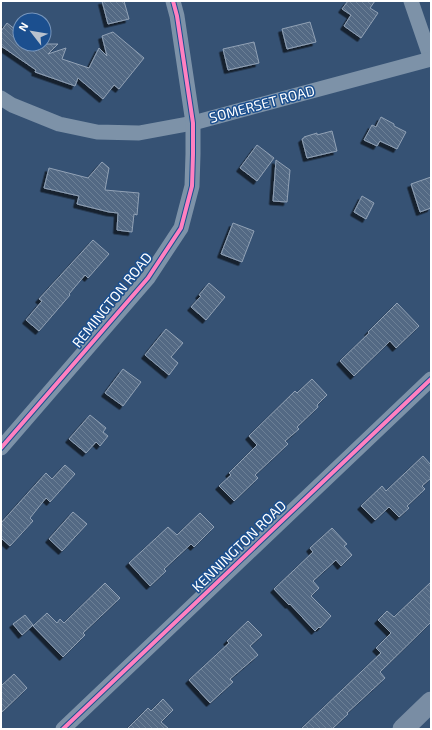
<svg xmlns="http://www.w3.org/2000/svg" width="432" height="730" viewBox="0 0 432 730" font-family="'Exo 2',sans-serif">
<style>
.building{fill:url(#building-back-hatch);stroke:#92a2b6;filter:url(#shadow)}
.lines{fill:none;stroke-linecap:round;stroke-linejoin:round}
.street{stroke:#7d92a8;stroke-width:15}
.secondary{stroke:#798da4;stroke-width:21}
.cycleway-casing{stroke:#1b4f8f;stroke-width:6}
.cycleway{stroke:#ff80c0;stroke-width:4}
.labels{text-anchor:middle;stroke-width:3;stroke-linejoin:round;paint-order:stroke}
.street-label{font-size:14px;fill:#fff;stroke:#1b4f8f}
</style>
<defs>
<pattern id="building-back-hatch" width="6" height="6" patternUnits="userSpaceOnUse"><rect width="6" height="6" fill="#526984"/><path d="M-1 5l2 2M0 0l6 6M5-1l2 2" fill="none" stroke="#6c8096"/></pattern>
<filter id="shadow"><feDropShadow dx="-3.5" dy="3.5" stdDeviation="0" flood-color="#0009"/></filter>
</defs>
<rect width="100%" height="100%" fill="#365274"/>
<!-- building -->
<g class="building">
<polygon points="102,1 124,1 129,19 108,24"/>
<polygon points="348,1 375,1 370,8 378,13 361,38 344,26 351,15 342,9"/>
<polygon points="310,22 316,42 287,49 282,29"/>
<polygon points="7,23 20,33 20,44 58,44 48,54 66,48 62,59 89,68 99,48 107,56 102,36 113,32 144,58 119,89 114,85 103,99 78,78 75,86 35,72 36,70 1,46 1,31"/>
<polygon points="254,42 259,63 228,70 223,49"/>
<polygon points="381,117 394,124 394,126 406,132 397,149 380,141 377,146 364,140 372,125 376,127"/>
<polygon points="332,131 337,151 307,158 302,139 304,138 304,137 317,133 317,135"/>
<polygon points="257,145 274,158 257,181 240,168"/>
<polygon points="276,160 290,170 287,202 273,201"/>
<polygon points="102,162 109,168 105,190 139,193 137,215 134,214 132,232 117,230 118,213 109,212 77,204 79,196 44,188 49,168 88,178"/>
<polygon points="431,177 431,208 420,212 411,184"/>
<polygon points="362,196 374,203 366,219 354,212"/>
<polygon points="233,223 254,231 242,262 221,254"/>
<polygon points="93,240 109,254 88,278 85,275 69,294 70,295 39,331 26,320 42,301 39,299"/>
<polygon points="209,283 225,297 206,320 191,307 201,296 199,295"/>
<polygon points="397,303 419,326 396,348 390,341 354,376 340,361 369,333 368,332"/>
<polygon points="166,329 183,343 171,357 178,363 169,375 145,355"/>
<polygon points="123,369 141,382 123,406 105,393"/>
<polygon points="312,379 327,395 317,405 318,407 297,427 299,429 285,441 288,444 255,475 258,478 234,501 219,486 231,475 229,473 257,445 249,436 295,391 297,393"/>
<polygon points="90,415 106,428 103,432 108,436 100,446 96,442 86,453 69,439"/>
<polygon points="423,456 431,465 431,478 422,486 425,489 407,506 409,508 399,517 389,507 375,520 361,506 382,486 386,491"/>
<polygon points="65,465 75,474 50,502 46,498 30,518 33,521 10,546 1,538 1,523 46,473 52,479"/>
<polygon points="73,512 87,524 62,551 49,539"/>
<polygon points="200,513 214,527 194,547 191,544 164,569 166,571 150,586 129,563 168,527 177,535"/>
<polygon points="332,528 347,544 344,546 352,555 341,566 336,560 313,581 319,588 311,596 331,616 320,628 319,627 315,631 290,604 289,605 274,589 313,552 310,548"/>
<polygon points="431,582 431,622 380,672 385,678 347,713 348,714 332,729 301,729 381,653 376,648 391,633 378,620 387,611 394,617"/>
<polygon points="105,583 120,598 83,633 85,635 63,657 33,626 47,613 57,623 60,619 64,623"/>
<polygon points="25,615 33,625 22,635 13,624"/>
<polygon points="248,621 262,635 250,646 258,655 230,679 233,682 210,703 189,680 229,643 227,641"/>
<polygon points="14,674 27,688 1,713 1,686"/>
<polygon points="163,699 173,710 161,722 169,729 127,729 148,708 151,711"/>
</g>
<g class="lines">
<!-- street -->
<g class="street">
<polyline points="411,1 431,59"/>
<polyline points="1,98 12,105 59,124 97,132 139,133 193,123 431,59"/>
<polyline points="1,448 148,278 181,228 192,186 193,154 193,123 177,16 173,1"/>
<polyline points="63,729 431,379"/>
</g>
<!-- secondary -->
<polyline class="secondary" points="403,729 431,702"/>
<!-- cycleway casing -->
<g class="cycleway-casing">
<g id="cycleway">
<polyline points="1,448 148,278 181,228 192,186 193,154 193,123 177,16 173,1"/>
<polyline points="63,729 431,379"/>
</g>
</g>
<!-- cycleway -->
<use href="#cycleway" class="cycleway"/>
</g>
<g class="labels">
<!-- street labels -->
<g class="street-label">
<text transform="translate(262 104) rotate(-15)" y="5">SOMERSET ROAD</text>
<text transform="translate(112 300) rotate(-51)" y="5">REMINGTON ROAD</text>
<text transform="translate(239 546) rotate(-44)" y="5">KENNINGTON ROAD</text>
</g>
</g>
<!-- border -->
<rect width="432" height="730" fill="none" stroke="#ffffff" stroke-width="4"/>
<!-- north arrow -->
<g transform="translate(32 32) rotate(301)"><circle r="19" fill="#1b4f8f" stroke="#7695bc"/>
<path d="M0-3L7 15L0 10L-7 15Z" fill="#b9c2ce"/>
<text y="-6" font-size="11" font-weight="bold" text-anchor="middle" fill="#ffffff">N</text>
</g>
</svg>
